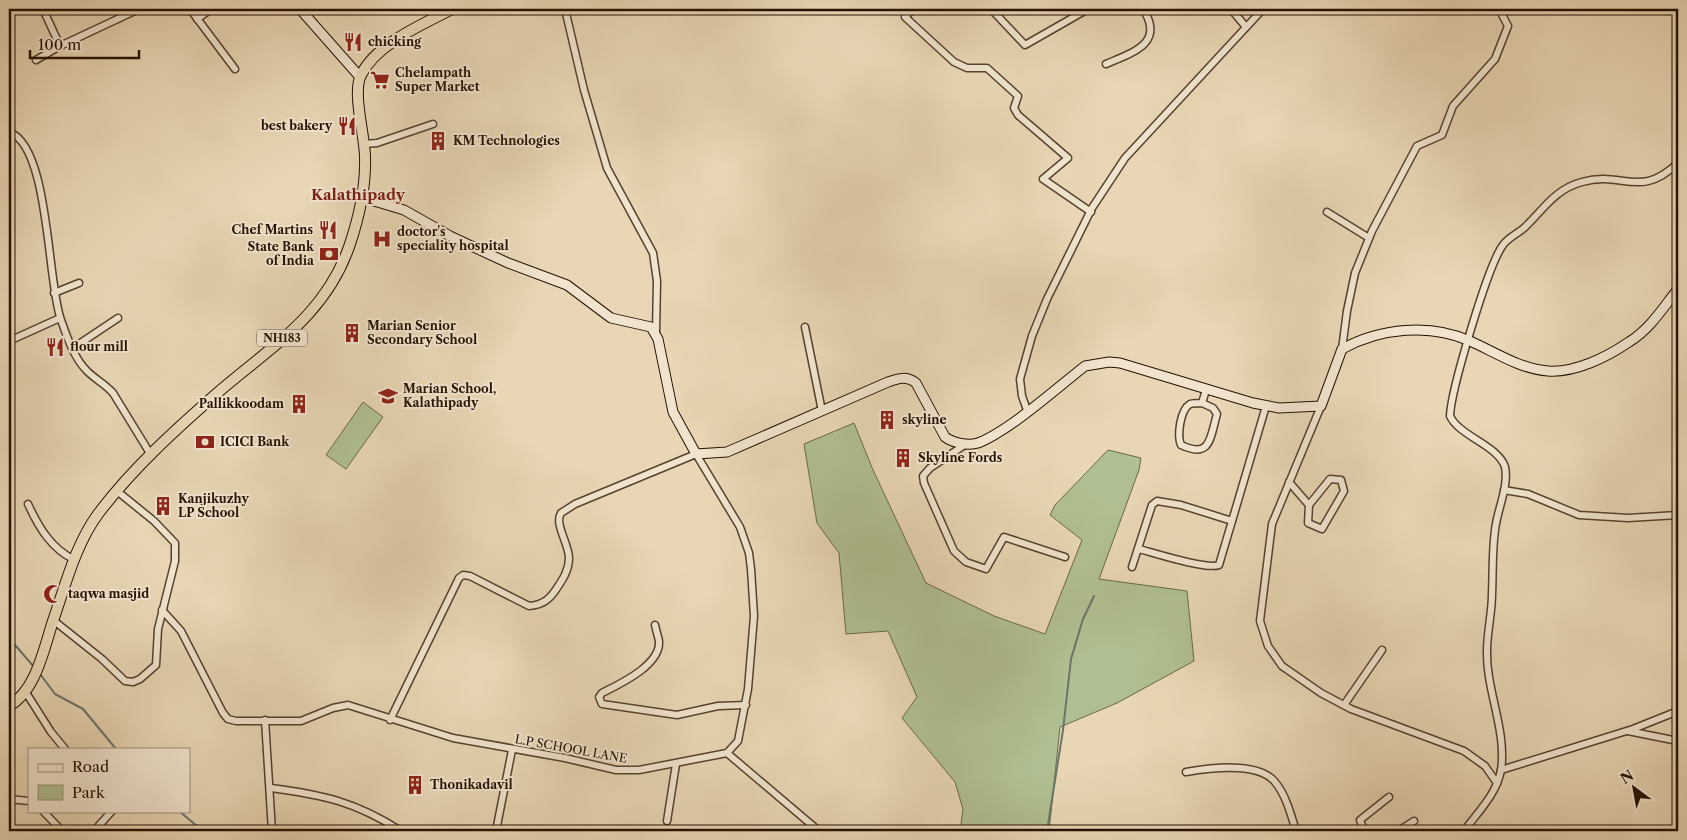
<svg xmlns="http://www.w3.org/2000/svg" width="1687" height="840" viewBox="0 0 1687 840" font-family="'Libre Caslon Text',serif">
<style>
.green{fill:#b0bf91;stroke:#6a6848}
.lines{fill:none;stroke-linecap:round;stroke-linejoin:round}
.stream{stroke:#6a756b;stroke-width:2}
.minor-casing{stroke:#55422d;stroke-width:9}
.secondary-casing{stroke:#241100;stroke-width:11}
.trunk-casing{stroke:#241100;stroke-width:12}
.minor{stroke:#f0e4ce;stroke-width:6}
.secondary{stroke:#f0e4ce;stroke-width:9}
.trunk{stroke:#e8d6b4;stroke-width:10}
.labels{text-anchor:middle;stroke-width:4;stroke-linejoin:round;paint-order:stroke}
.shield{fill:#f0e4ce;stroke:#61503e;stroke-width:1}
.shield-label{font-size:11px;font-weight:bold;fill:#241100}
.poi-label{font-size:12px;font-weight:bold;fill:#241100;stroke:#f0e4ce;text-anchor:start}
.street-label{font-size:12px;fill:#241100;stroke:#f0e4ce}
.quarter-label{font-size:15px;font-weight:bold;fill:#7a1f14;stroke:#f0e4ce}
</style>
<rect width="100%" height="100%" fill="#e8d6b4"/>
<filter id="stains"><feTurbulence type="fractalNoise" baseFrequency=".004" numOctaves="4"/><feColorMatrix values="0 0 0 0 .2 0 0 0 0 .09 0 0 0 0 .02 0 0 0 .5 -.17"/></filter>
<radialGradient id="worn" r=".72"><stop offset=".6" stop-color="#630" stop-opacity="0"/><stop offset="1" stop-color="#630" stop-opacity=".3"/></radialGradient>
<!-- green -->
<g class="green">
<polygon points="363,402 383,417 346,469 326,455"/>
<polygon points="854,423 873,470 926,583 994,616 1045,634 1082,540 1050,515 1055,505 1108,450 1141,458 1139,470 1099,579 1187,591 1194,661 1117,703 1060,727 1049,831 960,831 963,809 955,782 902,718 917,697 888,631 846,634 839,553 817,523 804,444"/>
</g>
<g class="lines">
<!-- stream -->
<g class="stream">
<polyline points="9,638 34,667"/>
<polyline points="40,674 55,694 83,709 116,749"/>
<polyline points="179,811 203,831"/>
<polyline points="1047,831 1063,730 1071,659 1083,619 1094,596"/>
</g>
<!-- minor casing -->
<g class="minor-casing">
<g id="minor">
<polyline points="43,9 60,46 139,9"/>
<polyline points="190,9 235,69"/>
<polyline points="565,9 584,90 607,168 653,253 657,281 656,333"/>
<polyline points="913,9 905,17 954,62 967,68 987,68 1018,96 1014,108 1018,115 1068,158 1043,179 1091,212"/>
<polyline points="991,9 1025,45 1088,9"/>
<polyline points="1231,9 1246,27"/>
<polyline points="197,19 211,9"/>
<polyline points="36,60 60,46"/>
<path d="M1106,64c28,-12 59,-21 37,-55"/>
<path d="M9,132c41,14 38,151 52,188 6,17 13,38 26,51 8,8 18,13 26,22l38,62"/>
<polyline points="365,144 377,143 433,124"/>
<polyline points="1327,212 1369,238"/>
<polyline points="54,293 79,283"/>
<polyline points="805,327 822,411"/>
<polyline points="9,341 60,318"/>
<polyline points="73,348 118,318"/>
<polyline points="1342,349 1347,311 1355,273 1372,231 1417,146 1442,135 1453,106 1495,59 1508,26 1499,9"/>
<path d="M1202,403c-4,0 -8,0 -12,1 -10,6 -13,32 -9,41 30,14 29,-7 36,-31l-4,-6 -11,-5 4,-13"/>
<polyline points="1321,406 1272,524 1260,621 1268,646 1282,666 1321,693 1351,709 1464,751 1485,766 1497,783"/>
<polyline points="1027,410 1022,396 1020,379 1032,336 1047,299 1092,208 1125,158 1263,9"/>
<polyline points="966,444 930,468 923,476 924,483 954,551 966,562 986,569 1004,537 1065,557"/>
<polygon points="1330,479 1341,480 1344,491 1322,529 1308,523 1309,505"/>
<polyline points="1289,482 1309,505"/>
<polyline points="1504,490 1528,494 1579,515 1628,518 1678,515"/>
<path d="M28,504c10,22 23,45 47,56"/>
<path d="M1139,549c15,4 68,21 80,16l47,-159"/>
<polyline points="1132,567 1152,505 1157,501 1181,505 1232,521"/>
<path d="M162,610l19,21 42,82 5,6 8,2h65l32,-13 15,-3 105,33 112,20 51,12h23l88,-17 11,-12 10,-52 6,-73 -3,-47 -2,-16 -9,-26 -44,-73 -121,50 -14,9c-7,11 8,31 8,45 0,12 -6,21 -12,30 -7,11 -14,17 -28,18l-59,-30 -7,-1 -4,3 -69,142"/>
<polyline points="53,620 102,659 125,681 133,682 140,679 156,665 158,629 175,561 175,543 154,521 117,491"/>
<path d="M655,625c1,5 3,11 4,16 2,24 -39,43 -57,52l-3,4 3,7 75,11 41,-9 28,-1"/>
<polyline points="25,691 51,732 65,749"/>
<polyline points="1344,705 1382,650"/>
<polyline points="265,720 272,831"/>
<polyline points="1628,731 1678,741"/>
<polyline points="727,753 819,831"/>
<polyline points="1501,770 1633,729 1678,711"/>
<path d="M1186,772c24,-4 72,-11 89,10 11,13 16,33 21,49"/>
<path d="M271,788c53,7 85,14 130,43"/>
<polyline points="9,799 29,801"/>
<polyline points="43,811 62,831"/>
<polyline points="667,821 676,764"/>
<polyline points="94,831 112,811"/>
<polyline points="496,831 512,750"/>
<polyline points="1364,831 1360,820 1389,797"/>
<polyline points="1398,831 1414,821"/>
<path d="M1464,831c13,-18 33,-37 37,-61 6,-39 -15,-80 -14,-119 0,-19 5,-38 5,-57 1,-21 0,-42 3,-64 2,-20 14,-43 10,-63 -6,-21 -46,-31 -55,-51 1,-26 38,-151 53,-171 5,-7 14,-11 21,-17 19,-18 31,-39 58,-46 41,-12 57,18 96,-19"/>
</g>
</g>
<!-- secondary casing -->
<g class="secondary-casing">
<g id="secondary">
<polyline points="300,9 360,77"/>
<path d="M361,197l43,13 46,26 58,27 59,22 44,33 40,9 7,12 15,73 23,42 31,-2 161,-70c11,-4 19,-6 28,1l29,54c8,6 23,9 33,6 31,-12 79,-55 107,-77l24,-4 11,1 133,40 26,5 42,-2 21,-57c38,-21 88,-26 128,-8 25,11 50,28 78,30 27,2 59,-14 81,-29 21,-13 34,-34 49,-53"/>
</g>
</g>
<!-- trunk casing -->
<g class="trunk-casing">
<path id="trunk" d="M9,706c28,-16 35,-59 45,-88 12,-35 22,-74 44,-104 34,-45 76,-83 117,-119 55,-48 111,-79 135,-151 9,-27 16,-58 15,-87 0,-21 -13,-64 -4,-82 16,-32 61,-50 91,-66"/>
</g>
<!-- minor -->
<use href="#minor" class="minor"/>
<!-- secondary -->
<use href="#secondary" class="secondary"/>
<!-- trunk -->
<use href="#trunk" class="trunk"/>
</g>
<!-- icons -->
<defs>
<g id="restaurant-bare" transform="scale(1.5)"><path d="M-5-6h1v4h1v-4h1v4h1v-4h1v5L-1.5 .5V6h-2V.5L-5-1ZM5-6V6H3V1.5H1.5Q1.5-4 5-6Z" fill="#8f2418" stroke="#f0e4ce" stroke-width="2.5" paint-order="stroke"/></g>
<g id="supermarket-bare" transform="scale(1.5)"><path d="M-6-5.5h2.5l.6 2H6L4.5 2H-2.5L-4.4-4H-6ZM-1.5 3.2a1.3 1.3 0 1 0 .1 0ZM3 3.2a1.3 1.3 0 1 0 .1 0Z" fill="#8f2418" stroke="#f0e4ce" stroke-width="2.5" paint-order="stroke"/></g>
<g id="building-bare" transform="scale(1.5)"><path d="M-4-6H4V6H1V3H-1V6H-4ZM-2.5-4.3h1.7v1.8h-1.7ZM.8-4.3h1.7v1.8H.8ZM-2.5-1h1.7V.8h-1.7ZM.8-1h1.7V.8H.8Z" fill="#8f2418" stroke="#f0e4ce" stroke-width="2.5" paint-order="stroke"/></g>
<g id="hospital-bare" transform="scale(1.5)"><path d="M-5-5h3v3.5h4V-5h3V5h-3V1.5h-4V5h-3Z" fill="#8f2418" stroke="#f0e4ce" stroke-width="2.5" paint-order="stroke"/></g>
<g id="bank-bare" transform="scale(1.5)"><path d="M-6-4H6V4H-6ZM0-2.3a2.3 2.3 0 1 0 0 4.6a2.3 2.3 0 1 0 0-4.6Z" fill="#8f2418" stroke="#f0e4ce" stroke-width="2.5" paint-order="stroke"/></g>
<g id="school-bare" transform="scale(1.5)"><path d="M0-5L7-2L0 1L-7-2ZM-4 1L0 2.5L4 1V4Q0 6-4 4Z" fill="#8f2418" stroke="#f0e4ce" stroke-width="2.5" paint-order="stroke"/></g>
<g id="mosque-bare" transform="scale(1.5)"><path d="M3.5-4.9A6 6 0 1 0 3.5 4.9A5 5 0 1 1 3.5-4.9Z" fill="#8f2418" stroke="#f0e4ce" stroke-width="2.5" paint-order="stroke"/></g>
</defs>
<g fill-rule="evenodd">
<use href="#restaurant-bare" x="353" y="42"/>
<use href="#supermarket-bare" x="380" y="80"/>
<use href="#restaurant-bare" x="347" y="126"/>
<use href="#building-bare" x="438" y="141"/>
<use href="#restaurant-bare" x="328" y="230"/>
<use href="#hospital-bare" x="382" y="239"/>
<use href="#bank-bare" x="329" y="254"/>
<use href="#building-bare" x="352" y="333"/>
<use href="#restaurant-bare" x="55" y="347"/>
<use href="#school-bare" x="388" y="396"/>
<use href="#building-bare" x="299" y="404"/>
<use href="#building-bare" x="887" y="420"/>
<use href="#bank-bare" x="205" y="442"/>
<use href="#building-bare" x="903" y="458"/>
<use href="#building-bare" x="163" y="506"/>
<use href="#mosque-bare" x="53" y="594"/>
<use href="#building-bare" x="415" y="785"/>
</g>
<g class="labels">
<!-- shield labels -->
<rect class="shield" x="257" y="329.5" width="50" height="17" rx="4"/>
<g class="shield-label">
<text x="282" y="342">NH183</text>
</g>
<!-- poi labels -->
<g class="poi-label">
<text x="368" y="46">chicking</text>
<text x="395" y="77">Chelampath<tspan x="395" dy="14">Super Market</tspan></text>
<text x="332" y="130" text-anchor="end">best bakery</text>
<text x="453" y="145">KM Technologies</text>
<text x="313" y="234" text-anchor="end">Chef Martins</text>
<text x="397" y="236">doctor's<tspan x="397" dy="14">speciality hospital</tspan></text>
<text x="314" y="251" text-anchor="end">State Bank<tspan x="314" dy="14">of India</tspan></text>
<text x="367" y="330">Marian Senior<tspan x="367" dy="14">Secondary School</tspan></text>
<text x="70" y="351">flour mill</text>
<text x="403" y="393">Marian School,<tspan x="403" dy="14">Kalathipady</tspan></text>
<text x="284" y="408" text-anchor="end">Pallikkoodam</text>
<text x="902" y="424">skyline</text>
<text x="220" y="446">ICICI Bank</text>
<text x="918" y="462">Skyline Fords</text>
<text x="178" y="503">Kanjikuzhy<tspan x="178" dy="14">LP School</tspan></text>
<text x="68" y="598">taqwa masjid</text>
<text x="430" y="789">Thonikadavil</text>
</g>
<!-- street labels -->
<g class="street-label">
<text transform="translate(571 749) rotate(10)" y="4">L.P SCHOOL LANE</text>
</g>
<!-- quarter labels -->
<g class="quarter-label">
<text x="358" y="200">Kalathipady</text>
</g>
</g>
<!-- margin -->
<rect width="1687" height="840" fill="none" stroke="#e8d6b4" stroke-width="30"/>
<rect x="10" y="10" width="1667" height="820" fill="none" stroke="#241100" stroke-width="2.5"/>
<rect x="15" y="15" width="1657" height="810" fill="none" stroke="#241100"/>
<!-- legend -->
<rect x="28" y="748" width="162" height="65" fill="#f0e4ce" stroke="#9e907c"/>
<rect x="38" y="764" width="25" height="8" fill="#f0e4ce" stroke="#9e907c"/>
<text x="72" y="772" font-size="15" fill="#241100">Road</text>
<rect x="38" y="785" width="25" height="15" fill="#b0bf91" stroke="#9e907c"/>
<text x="72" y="798" font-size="15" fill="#241100">Park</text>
<!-- north arrow -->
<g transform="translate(1634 788) rotate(328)" stroke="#f0e4ce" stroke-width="4" paint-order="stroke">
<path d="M0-4L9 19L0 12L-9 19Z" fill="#241100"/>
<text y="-8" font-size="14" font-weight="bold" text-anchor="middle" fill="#241100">N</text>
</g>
<!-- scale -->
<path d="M30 50v8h109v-8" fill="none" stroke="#241100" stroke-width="2.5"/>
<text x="38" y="50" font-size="15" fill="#241100" stroke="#f0e4ce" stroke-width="4" paint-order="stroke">100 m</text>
<rect width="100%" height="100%" filter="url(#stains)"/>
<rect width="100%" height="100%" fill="url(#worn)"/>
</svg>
